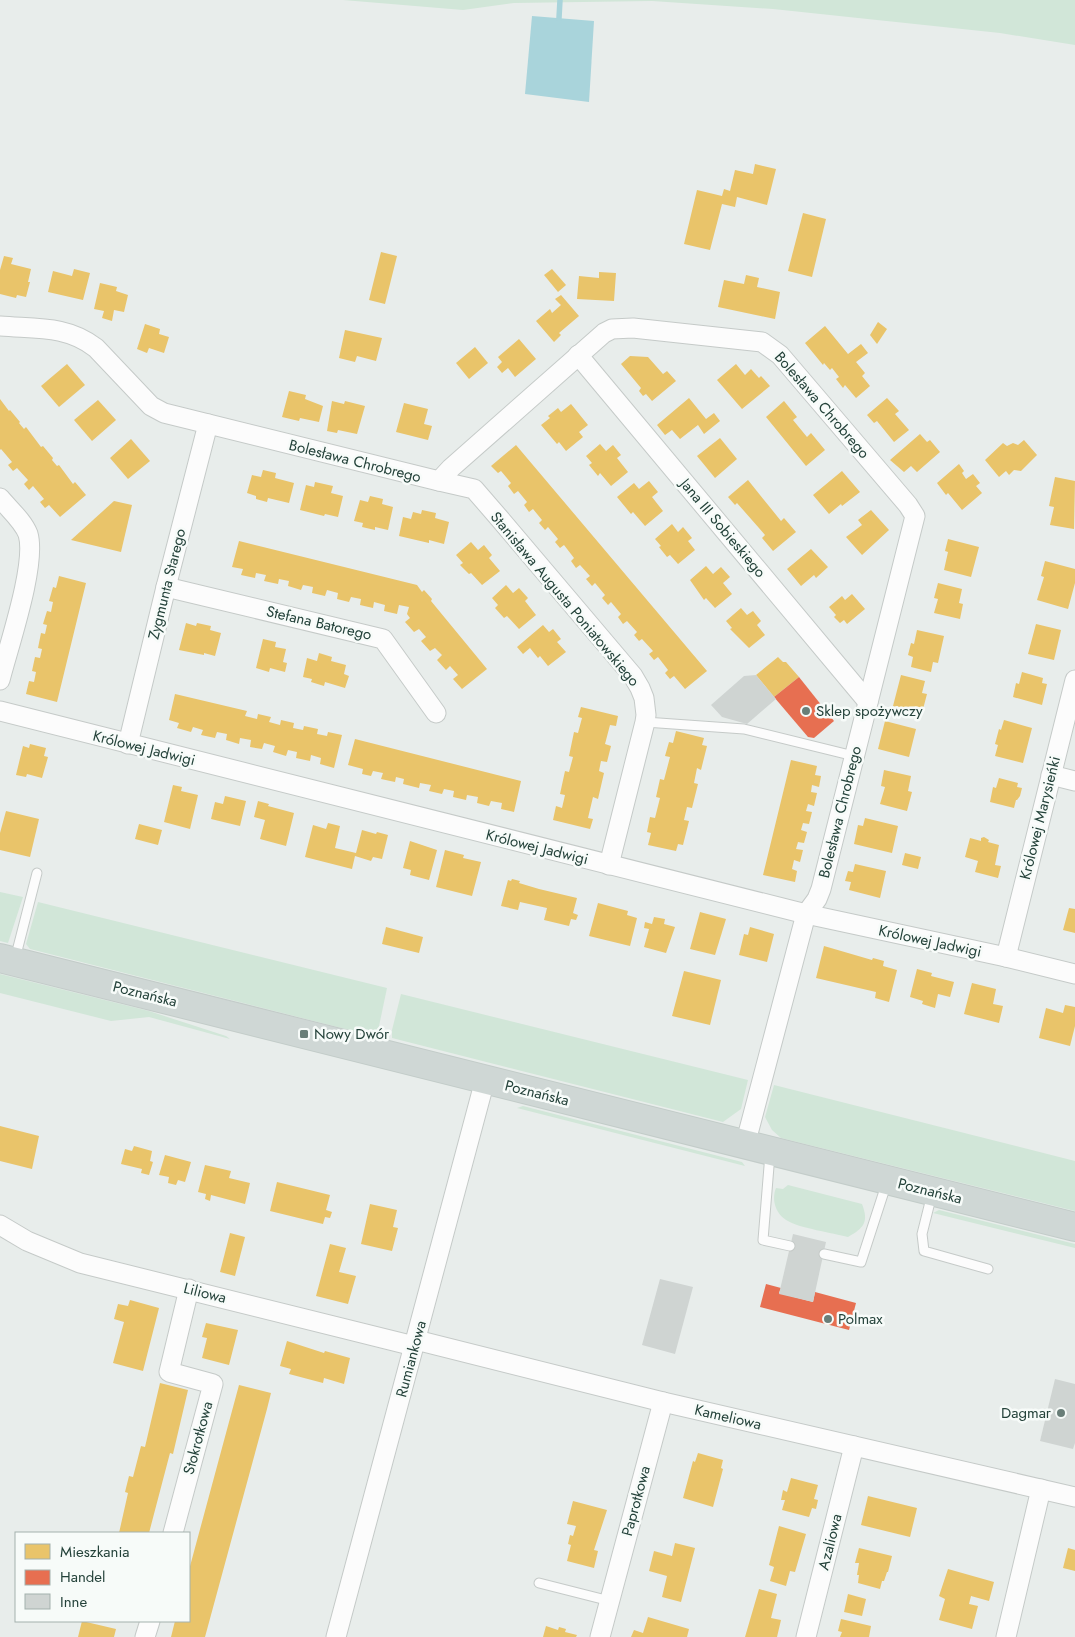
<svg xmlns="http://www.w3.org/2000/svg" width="1075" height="1637" viewBox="0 0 1075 1637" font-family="Jost,sans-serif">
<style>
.green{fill:#d1e6d8}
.water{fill:#a9d4db}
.homes{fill:#e9c46a}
.shops{fill:#e76f51}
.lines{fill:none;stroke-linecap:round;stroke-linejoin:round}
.stream{stroke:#a9d4db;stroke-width:5.5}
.building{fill:#cfd4d2}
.lane-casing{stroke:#c5cac8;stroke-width:11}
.street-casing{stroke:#c5cac8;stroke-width:21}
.primary-casing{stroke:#c3ccc9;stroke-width:30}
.lane{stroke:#fcfcfc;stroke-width:9}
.street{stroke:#fcfcfc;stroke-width:19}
.primary{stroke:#cfd7d5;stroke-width:28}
.poi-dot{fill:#697e78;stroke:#f7fbf9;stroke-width:2}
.labels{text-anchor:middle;stroke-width:5;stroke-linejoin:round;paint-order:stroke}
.street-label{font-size:15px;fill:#24423a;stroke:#f7fbf9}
.poi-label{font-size:15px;fill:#24423a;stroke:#f7fbf9;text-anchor:start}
</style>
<rect width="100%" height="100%" fill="#e8edeb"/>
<!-- green -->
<g class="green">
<polygon points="343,0 1075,0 1075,45 1000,33 773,9 652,1 514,3 463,10"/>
<polygon points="0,892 23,897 8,943 0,941"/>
<polygon points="38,902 387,988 378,1031 369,1035 30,949 26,944"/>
<polygon points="0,974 149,1011 226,1036 230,1039 149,1017 111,1021 0,993"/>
<polygon points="401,994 748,1080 741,1109 723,1122 392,1038 392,1030"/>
<polygon points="774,1085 1075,1161 1075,1211 781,1138 772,1130 765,1117"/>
<polygon points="523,1106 742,1162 745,1166 517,1108"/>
<path d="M788,1185l74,19c7,18 2,24 -14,33 -15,-4 -49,-9 -60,-16 -12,-6 -17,-21 -12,-33l7,1z"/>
<polygon points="939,1210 1075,1244 1075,1248 933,1213"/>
</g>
<!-- water -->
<polygon class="water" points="532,16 594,21 589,102 525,94"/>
<!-- homes -->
<g class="homes">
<polygon points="755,164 776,169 767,205 737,197 735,207 722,204 710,250 684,244 697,190 722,196 724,189 730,191 735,170 753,174"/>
<polygon points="803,213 826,219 812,277 788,271"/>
<polygon points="381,252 397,256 385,304 369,300"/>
<polygon points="4,256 13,258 11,264 31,269 28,282 30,282 26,297 17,295 16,298 0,294 0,270"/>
<polygon points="74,269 90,273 83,300 48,292 53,271 72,276"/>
<polygon points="552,269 566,285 558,292 544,275"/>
<polygon points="599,272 616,273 614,301 577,299 579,276 599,278"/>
<polygon points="746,275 759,278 757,287 780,292 775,319 718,307 724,280 744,284"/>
<polygon points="100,283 117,287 116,291 128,295 124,312 114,310 112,321 102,318 104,311 94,309"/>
<polygon points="561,295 579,316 559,333 561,335 554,342 536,321 550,309 552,313 561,305 555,299"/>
<polygon points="878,322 887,329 877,344 870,335"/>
<polygon points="145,324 160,329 159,334 169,337 164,353 149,348 147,353 137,349"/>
<polygon points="825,326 848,354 861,344 868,353 856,362 865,373 862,376 870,386 856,398 845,385 843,388 836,379 839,377 832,368 830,370 824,363 823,365 805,343"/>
<polygon points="345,330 382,338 376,361 357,356 355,362 339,358"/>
<polygon points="519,339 536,359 515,377 508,368 502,373 497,367 502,362 498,357"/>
<polygon points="475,347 488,363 469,379 456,363"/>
<polygon points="630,356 648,357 663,374 667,371 676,381 652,401 646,394 643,396 639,391 641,388 621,364"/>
<polygon points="67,364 85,385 59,407 41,386"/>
<polygon points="736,364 745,375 751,369 759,378 761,376 770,386 742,409 717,380"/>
<polygon points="289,391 306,395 305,399 323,406 319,422 300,418 299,421 282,417"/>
<polygon points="689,398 706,419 714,413 720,421 704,434 698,425 680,439 672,430 665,435 657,425"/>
<polygon points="887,398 899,411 895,414 909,430 894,442 877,421 874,423 867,415"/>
<polygon points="0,399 9,411 10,410 20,422 19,423 24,429 26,427 41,447 43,446 53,458 52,460 57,466 59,465 73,484 75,482 86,495 60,517 49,505 45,508 40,502 44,499 33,486 29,490 24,484 28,480 17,468 13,471 8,465 12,462 1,449 0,450"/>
<polygon points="98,400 116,420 92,441 74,420"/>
<polygon points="332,401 344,404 345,401 365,406 357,434 338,430 337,433 327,431"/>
<polygon points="784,401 797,417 793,420 807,437 811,433 825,450 806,466 766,417"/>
<polygon points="404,403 428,409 424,424 432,426 428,440 396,432"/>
<polygon points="571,404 588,425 579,432 583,437 566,451 559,442 557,444 541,425 550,418 548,416 558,408 561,412"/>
<polygon points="920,434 927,442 930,440 940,452 917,472 911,466 904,472 890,460"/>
<polygon points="720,438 737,459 715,478 697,456"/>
<polygon points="131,439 150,461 128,479 110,458"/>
<polygon points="1024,440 1037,455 1021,471 1014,470 1009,475 1006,471 999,477 985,460 1003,443 1007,446 1013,443 1018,445"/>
<polygon points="600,444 606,451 613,445 621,455 617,458 628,472 611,486 600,473 598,476 589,465 592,463 586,456"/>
<polygon points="516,445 707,671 685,689 674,676 670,679 665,673 668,670 658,657 654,660 649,654 653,651 642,639 639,641 634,635 637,632 627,621 623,624 618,617 621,614 611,602 608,605 602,598 605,595 595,583 592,586 586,579 590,576 580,565 576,568 571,561 574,558 564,545 560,548 555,542 558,539 548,527 545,530 539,523 542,520 533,509 529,512 524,505 527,502 518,491 514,494 508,486 511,483 501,471 498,473 491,466"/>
<polygon points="959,464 964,471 962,473 966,479 973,474 980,483 976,486 982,493 962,510 948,493 946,495 937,483"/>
<polygon points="263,470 276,473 275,478 294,483 289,503 268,498 267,502 256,499 256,496 247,493 252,475 261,477"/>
<polygon points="842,471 860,492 842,506 841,504 829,514 813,495"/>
<polygon points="1055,477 1075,481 1074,529 1050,525 1054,507 1049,506"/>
<polygon points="748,480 781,521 784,518 796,532 773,551 762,538 765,535 737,503 735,505 728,497"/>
<polygon points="649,481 658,492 652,497 663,511 645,526 633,512 631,514 617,497 634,483 639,489"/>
<polygon points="315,482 333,486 331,493 343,496 338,517 325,514 324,516 300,510 306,485 314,487"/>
<polygon points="370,496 383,499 382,504 393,507 388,530 375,527 375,530 362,527 363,523 354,521 360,500 368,502"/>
<polygon points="114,501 132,505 121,552 71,540"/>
<polygon points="422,510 436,513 435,518 449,522 444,544 429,540 429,543 399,536 403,517 411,519 413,512 421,514"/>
<polygon points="871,510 889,530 862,555 846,537 862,525 858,520"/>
<polygon points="672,524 678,532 683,527 692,538 688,541 695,550 678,564 670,555 667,557 659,547 661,546 655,539"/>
<polygon points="948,539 979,547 971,577 944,570 948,552 945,551"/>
<polygon points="239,541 417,585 422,592 424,590 432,599 431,601 487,669 462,689 453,679 458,675 450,666 446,670 437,660 442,655 435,648 430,651 421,641 426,637 419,629 414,632 405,622 410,618 407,614 409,607 399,605 397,614 384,611 385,605 374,602 373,608 360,605 361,599 351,597 349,602 337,599 338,593 327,590 325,596 312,593 313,587 303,585 301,590 288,586 289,581 279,579 278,584 264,581 266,575 256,573 255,578 241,575 243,569 232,567"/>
<polygon points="471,542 478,550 484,545 492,555 489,558 500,571 482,585 471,573 469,574 460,565 463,563 456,555"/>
<polygon points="811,549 828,567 816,578 814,575 801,586 787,569"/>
<polygon points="1045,561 1075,569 1075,583 1068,609 1037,600 1044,577 1041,576"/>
<polygon points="706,566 713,574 721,567 730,577 723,583 732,594 715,608 706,598 704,600 690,580"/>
<polygon points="59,576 86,583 57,702 26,694 29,681 34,682 36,672 32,671 35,657 40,658 42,649 38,648 41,633 45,634 47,625 43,624 47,611 51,612 53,602 49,601 53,587 56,588"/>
<polygon points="938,583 962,589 959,603 963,604 960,619 934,613 938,599 934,598"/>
<polygon points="506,585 513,593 519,588 528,598 525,601 536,615 519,629 507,616 504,618 495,608 498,605 492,598"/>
<polygon points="852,594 865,609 847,624 844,620 840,623 834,617 836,615 829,607 842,596 845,600"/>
<polygon points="741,608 747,615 753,611 761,621 757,625 765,635 749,648 730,629 732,628 726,621"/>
<polygon points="186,623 196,626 197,623 211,626 210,630 221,633 215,656 204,653 204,655 179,650"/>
<polygon points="1036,624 1061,630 1054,660 1028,654"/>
<polygon points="543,625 549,632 553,629 561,639 557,642 566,652 548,666 540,656 538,658 530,648 523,654 517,647"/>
<polygon points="917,630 944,636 938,663 933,662 931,672 911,667 913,657 908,655 911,643 914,644"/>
<polygon points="263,639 276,642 275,647 286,649 283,662 287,663 285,672 270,668 269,672 256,668"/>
<polygon points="319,653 332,657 331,661 346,665 344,674 349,676 345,688 325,682 324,686 311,682 312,679 303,677 307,658 317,661"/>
<polygon points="778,657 783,662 786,662 799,677 774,697 756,675"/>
<polygon points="1022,672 1043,678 1042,683 1047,684 1042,705 1013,697 1016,683 1019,684"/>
<polygon points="901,675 925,681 922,693 927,694 922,713 893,706"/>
<polygon points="175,694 247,711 245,716 257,719 258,714 271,717 269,722 280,725 281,720 294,723 293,728 303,730 304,726 318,729 317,734 327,736 328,732 342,735 334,768 320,764 321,758 311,755 310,761 296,758 297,752 288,750 286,756 273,752 275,746 264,743 262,749 250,747 251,740 240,738 239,744 226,740 227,734 217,732 215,738 201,735 203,730 193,727 191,732 177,728 179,723 169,720"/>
<polygon points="581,707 618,716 616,726 610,725 605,744 611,746 607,762 601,761 599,771 604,773 598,799 593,797 588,818 593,819 590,829 553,820 556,806 562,808 565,795 560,794 565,771 569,772 573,757 569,756 574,732 578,733 582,718 578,717"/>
<polygon points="1004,720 1032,728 1023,763 995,756 998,745 995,744 999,729 1001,730"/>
<polygon points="885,721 916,729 909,757 878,749"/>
<polygon points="676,731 704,738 702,745 707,746 701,770 697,768 694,783 698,784 692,808 687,807 684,820 689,821 683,845 678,844 676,851 648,845 651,833 647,832 650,817 655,818 660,798 656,797 660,779 664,780 670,757 665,756 669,742 673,743"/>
<polygon points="355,739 521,781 514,812 501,809 502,803 491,801 489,806 477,803 478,797 467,795 466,800 453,797 454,791 444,789 442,794 429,791 431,785 420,783 419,788 403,784 404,779 396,777 395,782 381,779 383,773 373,771 371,776 362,774 363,769 348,765"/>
<polygon points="30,744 46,748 44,756 48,757 42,778 27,774 26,777 16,775 23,746 29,748"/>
<polygon points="791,760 817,766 815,775 821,776 819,787 812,785 811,792 817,793 814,806 808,804 806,811 812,812 809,824 803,823 801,830 807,832 804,843 798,842 796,849 803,850 800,862 794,860 792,869 797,871 795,882 763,875"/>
<polygon points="884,770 911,776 908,791 912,792 907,811 880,804 885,787 881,786"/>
<polygon points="999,778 1018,783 1017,787 1022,788 1020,796 1017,800 1016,800 1014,808 990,802 993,787 996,788"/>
<polygon points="173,785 182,787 181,791 198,795 190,829 164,822"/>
<polygon points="225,796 246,801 240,826 211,819 215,802 223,804"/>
<polygon points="258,801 269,804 268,806 294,813 286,846 260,839 265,820 254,817"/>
<polygon points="6,811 39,819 30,857 0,850 0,833"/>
<polygon points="865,818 898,826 892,853 854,844 858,825 863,826"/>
<polygon points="328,823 340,826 335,848 356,853 362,830 376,834 377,832 388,835 382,859 373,857 371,861 355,856 352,869 305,857 313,825 326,829"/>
<polygon points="139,824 162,830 158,845 135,839"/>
<polygon points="984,837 989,840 988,842 999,845 995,865 1001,866 998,878 975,872 978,861 965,857 970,838 981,841 981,838"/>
<polygon points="410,841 437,850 429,880 410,875 411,870 403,868"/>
<polygon points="445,850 464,855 463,858 481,862 472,896 436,887"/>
<polygon points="905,853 921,857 918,869 902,865"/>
<polygon points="855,864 886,871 880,898 849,890 851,882 845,881 848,871 853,872"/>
<polygon points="512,879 520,881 519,883 539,889 577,898 573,913 578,915 576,920 571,919 569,926 544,920 547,908 520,902 518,910 501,906 508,880 511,881"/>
<polygon points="598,903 628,911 627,915 637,918 630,946 589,936"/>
<polygon points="1069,908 1075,909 1075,933 1063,930"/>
<polygon points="700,912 726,919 715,955 690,949"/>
<polygon points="654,917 665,919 664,924 675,927 666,953 644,947 649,929 644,928 645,922 652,924"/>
<polygon points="386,927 423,937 419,953 382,944"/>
<polygon points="750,927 774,934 767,962 739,955 744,934 748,935"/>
<polygon points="824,946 872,960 873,958 884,961 883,966 897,970 889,1002 875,998 876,992 816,978"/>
<polygon points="917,969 932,973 931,976 954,982 950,997 938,994 935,1008 922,1004 923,1001 910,997"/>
<polygon points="684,971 721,980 710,1025 672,1016"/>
<polygon points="972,983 996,989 993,1004 1003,1006 999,1023 964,1014"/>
<polygon points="1065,1005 1075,1007 1075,1026 1070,1046 1039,1038 1046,1008 1063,1013"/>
<polygon points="0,1126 39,1136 32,1169 0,1161"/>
<polygon points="134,1146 152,1151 150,1161 153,1162 149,1175 141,1173 142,1169 121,1164 125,1149 132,1151"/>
<polygon points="165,1155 191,1162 185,1182 178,1180 176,1185 168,1183 169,1177 159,1175"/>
<polygon points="205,1165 231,1171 229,1178 250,1183 245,1204 211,1195 210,1201 205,1199 206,1194 198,1192"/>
<polygon points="277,1182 330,1195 326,1210 332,1212 330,1218 325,1217 323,1224 270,1211"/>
<polygon points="370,1204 397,1210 393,1227 398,1228 392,1251 361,1244"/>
<polygon points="230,1233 245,1237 235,1276 220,1272"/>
<polygon points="330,1244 346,1248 339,1272 356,1276 348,1304 316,1296"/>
<polygon points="130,1300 159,1308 143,1371 113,1363 124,1322 114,1319 118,1304 128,1306"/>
<polygon points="206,1323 238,1330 229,1365 202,1358 207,1338 202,1337"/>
<polygon points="287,1341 324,1353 325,1351 350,1358 344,1384 324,1378 323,1383 289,1374 291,1369 280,1366"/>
<polygon points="160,1383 188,1390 173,1454 170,1453 149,1533 119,1533 128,1493 125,1492 129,1476 133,1477 141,1446 145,1447"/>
<polygon points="239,1385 271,1393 267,1409 205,1637 171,1637 175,1621 189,1621 189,1570"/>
<polygon points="698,1453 723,1460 721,1468 723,1469 713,1507 683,1498 693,1461 695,1462"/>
<polygon points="791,1478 818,1485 814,1499 818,1500 816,1509 812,1508 809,1517 782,1510 785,1500 781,1500 783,1490 787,1492"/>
<polygon points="868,1496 917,1508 910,1537 861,1525"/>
<polygon points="573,1501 607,1510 594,1550 598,1551 594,1568 567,1561 571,1545 568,1544 570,1535 573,1536 576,1526 567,1524"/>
<polygon points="779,1526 806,1534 795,1572 790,1571 786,1586 770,1581 774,1567 769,1565"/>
<polygon points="675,1543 695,1548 681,1602 662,1597 667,1576 649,1571 654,1551 672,1556"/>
<polygon points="859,1548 892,1556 888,1572 887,1572 884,1581 882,1581 880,1589 858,1583 859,1575 857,1575 859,1563 855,1563"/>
<polygon points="1068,1548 1075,1550 1075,1571 1063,1568"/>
<polygon points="948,1569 994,1582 989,1601 971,1596 969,1604 978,1606 972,1629 939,1620 945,1599 939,1596"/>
<polygon points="759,1589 777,1594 771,1618 781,1620 777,1637 745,1637"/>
<polygon points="848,1594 866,1599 862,1616 844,1612"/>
<polygon points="648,1617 689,1629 687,1637 631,1637 634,1630 643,1633"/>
<polygon points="841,1619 871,1626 869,1637 840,1637 842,1632 838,1631"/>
<polygon points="82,1621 116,1629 114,1637 78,1637"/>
<polygon points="546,1626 558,1630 559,1627 566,1629 565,1632 577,1635 576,1637 543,1637"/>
</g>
<!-- shops -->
<g class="shops">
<polygon points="799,677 834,721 814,738 808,737 774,697"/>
<polygon points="766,1284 781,1288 779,1293 813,1302 815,1292 856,1303 849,1330 760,1307"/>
</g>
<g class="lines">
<!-- stream -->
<polyline class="stream" points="559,18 560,0"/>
</g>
<!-- building -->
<g class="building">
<polygon points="756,675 776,699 747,724 722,717 711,705 744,676"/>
<polygon points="793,1234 826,1242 813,1302 779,1294"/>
<polygon points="660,1279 693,1287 675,1354 642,1345"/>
<polygon points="1055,1379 1075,1384 1075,1443 1073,1449 1040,1441"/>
</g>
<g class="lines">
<!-- lane casing -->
<g class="lane-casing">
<g id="lane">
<polyline points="645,722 744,729 854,756"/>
<polyline points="15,959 37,873"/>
<polyline points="770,1154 763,1240 790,1246"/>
<polyline points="932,1194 922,1234 924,1251 988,1269"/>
<polyline points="824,1254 861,1262 887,1182"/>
<polyline points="539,1583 610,1601"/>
</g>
</g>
<!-- street casing -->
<g class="street-casing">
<g id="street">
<path d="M0,326c35,3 67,-1 96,22l55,58 13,7 275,68 12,-13 153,-135 8,-4 21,-1 129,14 18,13 128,150 7,11 -94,373 -4,10 -11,15 -61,231"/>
<polyline points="578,355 868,702"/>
<polyline points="439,481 474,489 500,519 633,676 640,688 644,698 646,715 645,722 609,865"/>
<path d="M0,498c9,11 23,23 28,36 9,30 -20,114 -28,146"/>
<polyline points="166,587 383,639 436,713"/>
<polyline points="0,711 806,914 1006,957 1075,974"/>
<polyline points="128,744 166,587 208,424"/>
<polyline points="1051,775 1075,781"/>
<polyline points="1006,957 1075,680"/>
<polyline points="0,1225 27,1241 80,1263 414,1346"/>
<polyline points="416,1340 663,1402 1075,1497"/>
<polyline points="173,1533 213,1384 169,1372 189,1289"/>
<polyline points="145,1637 150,1621"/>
<polyline points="336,1637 485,1080"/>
<polyline points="600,1637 663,1402"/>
<polyline points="806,1637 854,1446"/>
<polyline points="1006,1637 1041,1489"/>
</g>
</g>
<!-- primary casing -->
<g class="primary-casing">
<polyline id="primary" points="0,958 1075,1227"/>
</g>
<!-- lane -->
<use href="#lane" class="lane"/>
<!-- street -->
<use href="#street" class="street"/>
<!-- primary -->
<use href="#primary" class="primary"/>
</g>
<!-- markers -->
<g class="poi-dot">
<circle cx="806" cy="711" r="5"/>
<rect x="299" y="1029" width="10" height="10" rx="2.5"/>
<circle cx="828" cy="1319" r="5"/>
<circle cx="1061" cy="1413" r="5"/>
</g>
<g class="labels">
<!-- street labels -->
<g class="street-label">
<text transform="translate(822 405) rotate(49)" y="5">Bolesława Chrobrego</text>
<text transform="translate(355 461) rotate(14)" y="5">Bolesława Chrobrego</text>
<text transform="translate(723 528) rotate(50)" y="5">Jana III Sobieskiego</text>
<text transform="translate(167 584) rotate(-76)" y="5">Zygmunta Starego</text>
<text transform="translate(565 599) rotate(50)" y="5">Stanisława Augusta Poniatowskiego</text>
<text transform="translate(319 623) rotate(13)" y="5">Stefana Batorego</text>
<text transform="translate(144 748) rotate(14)" y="5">Królowej Jadwigi</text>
<text transform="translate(840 812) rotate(-76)" y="5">Bolesława Chrobrego</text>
<text transform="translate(1040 818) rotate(-76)" y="5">Królowej Marysieńki</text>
<text transform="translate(537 847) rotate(14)" y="5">Królowej Jadwigi</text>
<text transform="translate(930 941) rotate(12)" y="5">Królowej Jadwigi</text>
<text transform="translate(145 994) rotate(14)" y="5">Poznańska</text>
<text transform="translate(537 1093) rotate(14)" y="5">Poznańska</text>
<text transform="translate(930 1191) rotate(14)" y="5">Poznańska</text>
<text transform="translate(205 1293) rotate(14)" y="5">Liliowa</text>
<text transform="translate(411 1359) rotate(-75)" y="5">Rumiankowa</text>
<text transform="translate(728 1417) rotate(13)" y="5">Kameliowa</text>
<text transform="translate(198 1438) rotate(-75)" y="5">Stokrotkowa</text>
<text transform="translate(636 1501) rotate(-75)" y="5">Paprotkowa</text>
<text transform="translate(830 1542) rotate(-76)" y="5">Azaliowa</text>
</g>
<!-- poi labels -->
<g class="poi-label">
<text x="816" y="716">Sklep spożywczy</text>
<text x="314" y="1039">Nowy Dwór</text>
<text x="838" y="1324">Polmax</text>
<text x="1051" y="1418" text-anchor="end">Dagmar</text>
</g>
</g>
<!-- legend -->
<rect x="15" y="1532" width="175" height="90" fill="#f7fbf9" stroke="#a3b1ad"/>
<rect x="25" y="1544" width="25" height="15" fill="#e9c46a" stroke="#a3b1ad"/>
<text x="60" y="1557" font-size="15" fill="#24423a">Mieszkania</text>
<rect x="25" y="1570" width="25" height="15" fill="#e76f51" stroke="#a3b1ad"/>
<text x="60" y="1582" font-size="15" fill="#24423a">Handel</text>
<rect x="25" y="1594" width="25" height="15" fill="#cfd4d2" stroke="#a3b1ad"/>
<text x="60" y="1607" font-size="15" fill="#24423a">Inne</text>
</svg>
